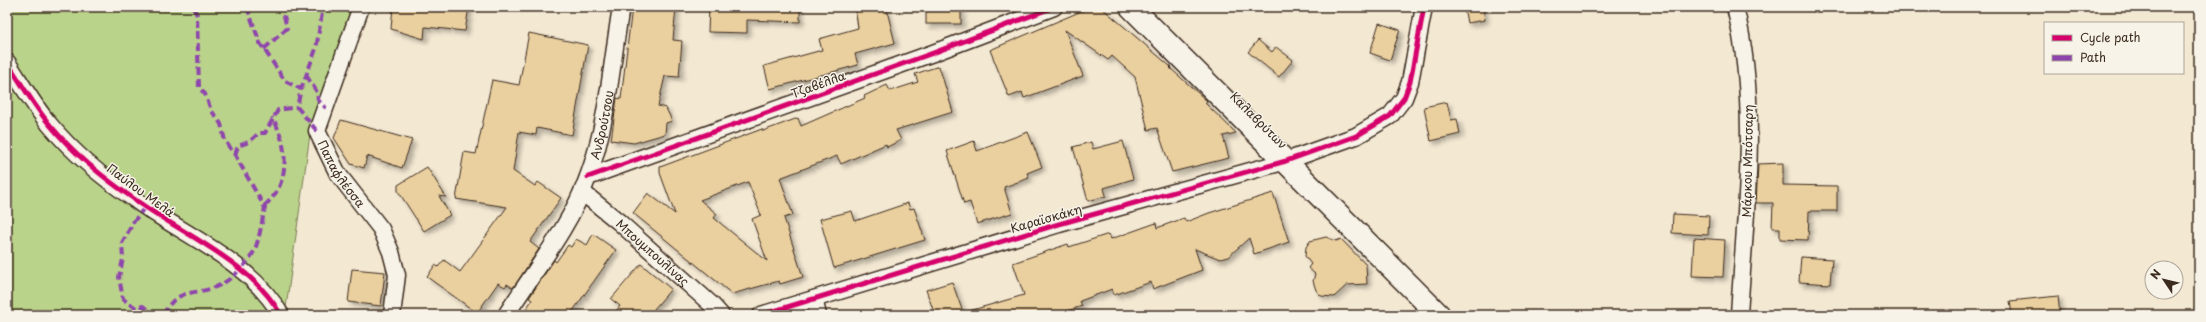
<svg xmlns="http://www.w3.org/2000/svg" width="2206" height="322" font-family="'Playpen Sans',sans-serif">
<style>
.green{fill:#bad38a;stroke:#7a7e54}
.building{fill:#eacf9f;stroke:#3b2a1e;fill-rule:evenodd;filter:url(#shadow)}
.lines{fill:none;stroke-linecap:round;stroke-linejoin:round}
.street-casing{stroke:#3b2a1e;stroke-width:19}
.secondary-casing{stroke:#3b2a1e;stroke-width:25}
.street{stroke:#f7f3e8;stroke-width:16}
.secondary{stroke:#f7f3e8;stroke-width:22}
.quiet{stroke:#8e44ad;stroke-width:4;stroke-dasharray:8 4;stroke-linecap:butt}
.cycleway-casing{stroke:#f7f3e8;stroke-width:8}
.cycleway{stroke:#d6006c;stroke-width:5}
.labels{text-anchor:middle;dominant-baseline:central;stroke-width:3;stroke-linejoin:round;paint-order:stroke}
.street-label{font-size:12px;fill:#3b2a1e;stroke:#f7f3e8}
</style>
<defs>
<filter id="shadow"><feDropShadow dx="3.5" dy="3.5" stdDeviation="2" flood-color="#0004"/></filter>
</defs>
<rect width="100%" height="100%" fill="#f3e8d2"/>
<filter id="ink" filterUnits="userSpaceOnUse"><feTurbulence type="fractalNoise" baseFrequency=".025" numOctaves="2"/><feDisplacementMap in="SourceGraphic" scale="8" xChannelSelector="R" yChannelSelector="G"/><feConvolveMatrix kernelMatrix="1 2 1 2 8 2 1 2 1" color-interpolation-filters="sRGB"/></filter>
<g filter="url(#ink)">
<polygon class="green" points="7,7 357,7 311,127 285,315 7,315"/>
<g class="building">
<polygon points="393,7 469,7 465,31 425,27 424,39 391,29"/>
<polygon points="632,7 676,7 673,40 682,41 679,77 665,76 658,106 666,108 672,121 666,123 665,134 634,143 611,140 617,98 621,99"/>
<polygon points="709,7 800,7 800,22 747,20 747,33 708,32"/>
<polygon points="855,7 886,7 895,43 855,54 858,65 770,89 764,66 822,50 819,39 858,28"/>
<rect x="926" y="7" width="35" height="17"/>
<polygon points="1091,7 1101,7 1171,67 1170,68 1207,101 1205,103 1236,133 1223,136 1229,158 1172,172 1157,128 1148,130 1135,77 1112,56 1108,60 1065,30 1083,76 1024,98 1022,92 1009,97 990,50"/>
<polygon points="1464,7 1483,7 1485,20 1467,23"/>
<polygon points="1379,23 1400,30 1390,60 1370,53"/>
<polygon points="529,33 588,45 572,135 537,128 536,135 519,132 513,171 535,186 538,182 561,198 530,242 539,249 513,288 507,284 505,287 498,283 477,313 427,277 435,265 438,267 444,260 460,272 507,207 456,199 464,152 476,154 492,80 519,85"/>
<polygon points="1258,40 1272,52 1276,47 1293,60 1279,77 1248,52"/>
<path d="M939 66 953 112 896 130 901 140 887 147 886 144 841 164 837 156 780 178 793 215 784 218 803 277 780 284 779 281 732 294 633 213 648 193 675 214 660 173V167L762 129 763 131 798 118 801 126 865 98 864 96 887 85 890 91 918 82 915 74ZM748 182 761 215 752 219 767 261 714 218 717 214 700 200Z"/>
<polygon points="1447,102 1451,120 1457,119 1460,134 1431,141 1424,107"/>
<polygon points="341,120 412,140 402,168 367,156 364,168 351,164 334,138"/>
<polygon points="1028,132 1042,167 1027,173 1029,178 1004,187 1012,213 977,224 970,202 964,204 947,151 974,141 977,151"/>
<polygon points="1123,141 1133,179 1104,188 1106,196 1088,201 1073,147 1091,142 1093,149"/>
<polygon points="1783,163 1783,185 1837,186 1837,211 1809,211 1808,240 1780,239 1780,228 1772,228 1773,203 1756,203 1758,164"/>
<polygon points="427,167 446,197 439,196 450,215 424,231 398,191 398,185"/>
<polygon points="1273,193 1289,242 1254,254 1249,238 1228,257 1220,259 1195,249 1202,270 1153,289 1151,282 1114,295 1112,289 1080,301 1082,306 1055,315 969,315 969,311 1024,295 1013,263 1068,244 1069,247 1109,234 1111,239 1156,223 1157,228 1184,218 1186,222 1209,213"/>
<polygon points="908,203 910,209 914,208 925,240 834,268 820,219 852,211 855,221"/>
<polygon points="1673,214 1709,216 1708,235 1672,233"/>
<polygon points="593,234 616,250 570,315 522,315 532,300 529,298 554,260 556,262 568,245 571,247 576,239 587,245"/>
<polygon points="1326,237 1336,241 1341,239 1366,265 1367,284 1347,285 1334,297 1321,296 1316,290 1313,281 1315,274 1308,268 1311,264 1305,256 1306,247 1310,241"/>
<polygon points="1694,238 1725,240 1723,277 1692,276"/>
<polygon points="1801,257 1832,259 1830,284 1799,282"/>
<polygon points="641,264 671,289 649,315 613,315 620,306 611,299"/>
<polygon points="352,269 385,272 381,306 348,302"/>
<polygon points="952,282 964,315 935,315 926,290"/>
<polygon points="2058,296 2060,315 2012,315 2010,301"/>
</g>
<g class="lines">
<g class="street-casing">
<g id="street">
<path id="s1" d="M361 7 317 131 338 174 381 229 391 252 397 275 392 315"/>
<path d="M1735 7C1760 108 1745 213 1739 315"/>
<path d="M7 62C21 83 34 106 50 125 74 154 106 180 137 201 185 236 250 261 281 315"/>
<polyline points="588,177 933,53 1054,7"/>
<path id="s2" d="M582 192 619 222 712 305 721 315"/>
<polyline points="814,299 818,315"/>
<path id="s3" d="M506 315C534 271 570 227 588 177 607 126 612 61 621 7"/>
<polyline points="761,315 1059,224 1286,161 1356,136 1390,116 1404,98 1410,82 1424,7"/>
</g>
</g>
<g class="secondary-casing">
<polyline id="secondary" points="1131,7 1439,315"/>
</g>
<use href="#street" class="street"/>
<use href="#secondary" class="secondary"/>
<g class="quiet">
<polyline points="247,7 260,43 285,81 301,89"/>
<polyline points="264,49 287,28 284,16 289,7"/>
<polyline points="306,75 317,92 318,100 326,108"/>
<polyline points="317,131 297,107 301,89 316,49 323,7"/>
<polyline points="235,155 238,146 249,142 259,133 265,133 278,110 297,107"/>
<path d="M264 206C291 184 289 145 272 117"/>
<polyline points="145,207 134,221 122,243 123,259 119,277 123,299 136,308 143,306 150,312 157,315"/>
<path d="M163 315C178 285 196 297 220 285 232 279 247 264 253 253 259 243 262 220 265 208L235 155 225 141 221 124 211 110 205 94 199 88 197 15 193 7"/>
</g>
<g class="cycleway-casing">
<g id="cycleway">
<path d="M7 62C21 83 34 106 50 125 74 154 106 180 137 201 185 236 250 261 281 315"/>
<polyline points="588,177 933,53 1054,7"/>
<polyline points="761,315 1059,224 1286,161 1356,136 1390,116 1404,98 1410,82 1424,7"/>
</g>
</g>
<use href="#cycleway" class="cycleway"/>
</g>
</g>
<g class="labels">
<g class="street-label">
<text transform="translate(818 84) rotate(-20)">Τζαβέλλα</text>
<text transform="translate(1259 120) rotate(45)">Καλαβρύτων</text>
<text stroke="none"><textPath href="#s3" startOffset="215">Ανδρούτσου</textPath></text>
<text transform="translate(1747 161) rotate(-89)">Μάρκου Μπότσαρη</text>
<text stroke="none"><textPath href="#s1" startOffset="181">Παπαφλέσσα</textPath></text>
<text transform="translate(141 190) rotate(36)">Παύλου Μελά</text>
<text transform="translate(1046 218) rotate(-16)">Καραϊσκάκη</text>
<text stroke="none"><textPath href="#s2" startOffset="93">Μπουμπουλίνας</textPath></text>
</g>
</g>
<rect width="2206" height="322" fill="none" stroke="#f7f3e8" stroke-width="24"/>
<rect x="12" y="12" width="2182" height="298" fill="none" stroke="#3b2a1e" stroke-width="1.5" filter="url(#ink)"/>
<rect x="2044" y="22" width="140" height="52" fill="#f7f3e8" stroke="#aca397"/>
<rect x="2052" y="35" width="20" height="6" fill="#d6006c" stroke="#aca397"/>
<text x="2080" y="42" font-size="12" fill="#3b2a1e">Cycle path</text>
<rect x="2052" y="55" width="20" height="6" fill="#8e44ad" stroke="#aca397"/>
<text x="2080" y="62" font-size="12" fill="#3b2a1e">Path</text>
<g transform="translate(2164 280) rotate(305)"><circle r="19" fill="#f7f3e8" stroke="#aca397"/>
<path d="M0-3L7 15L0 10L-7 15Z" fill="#3b2a1e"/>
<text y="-6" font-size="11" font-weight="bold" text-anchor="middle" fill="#3b2a1e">N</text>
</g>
</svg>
